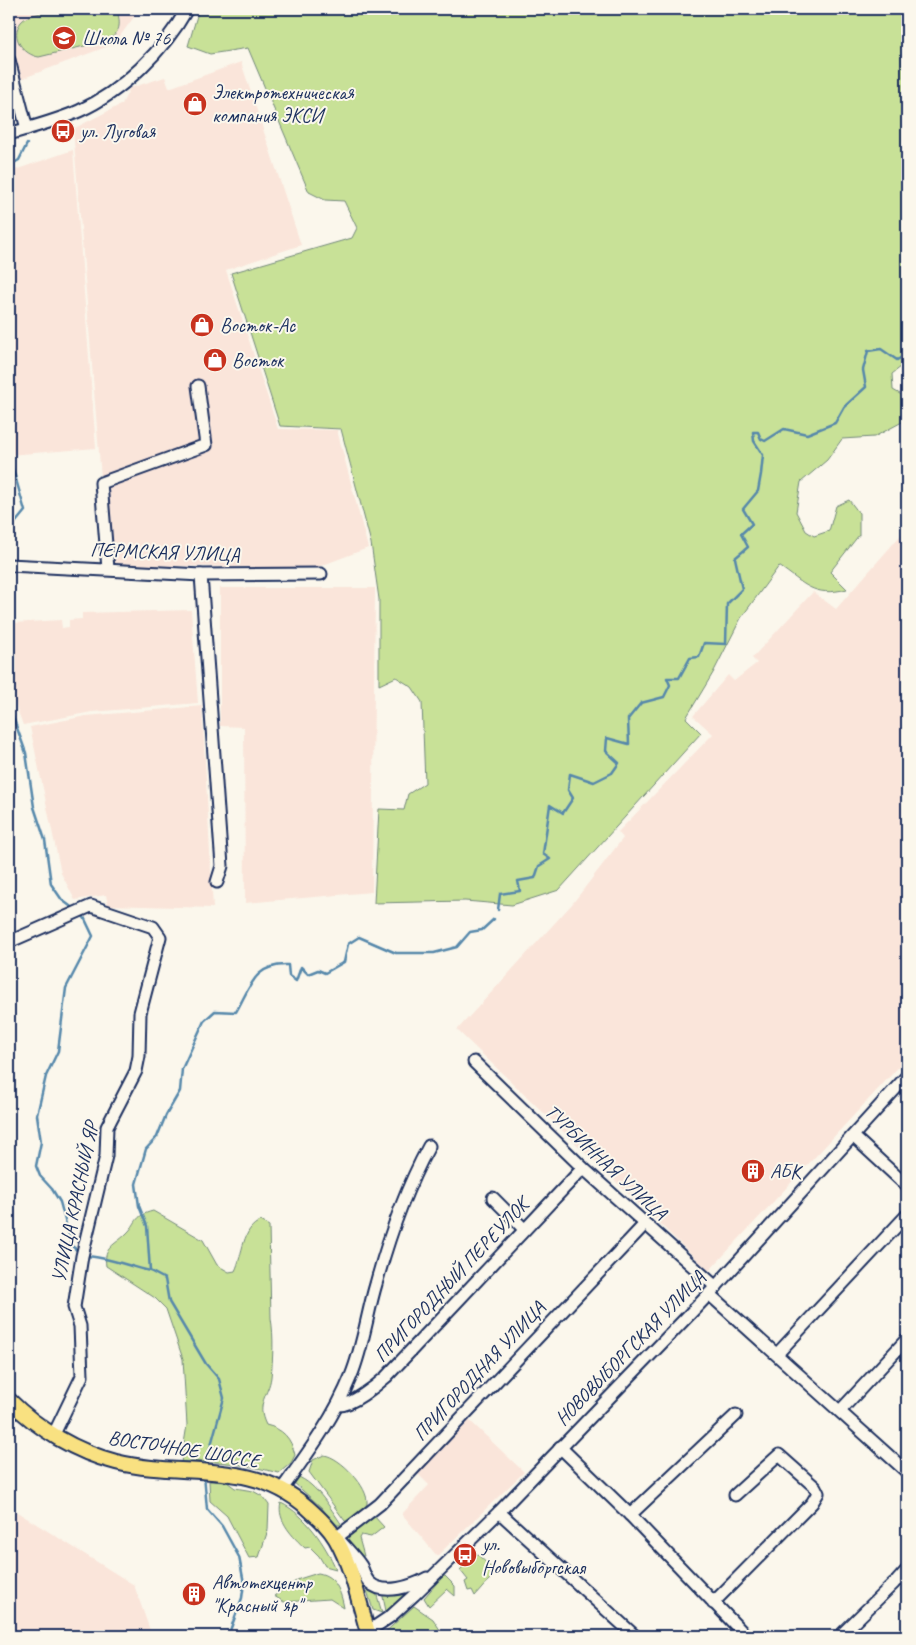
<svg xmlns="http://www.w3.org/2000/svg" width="916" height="1645" font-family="Caveat,sans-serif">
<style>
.built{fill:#fae5da}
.green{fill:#c8e197;stroke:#72887a}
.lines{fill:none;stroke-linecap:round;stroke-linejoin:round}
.stream{stroke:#5688ab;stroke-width:2.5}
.minor-casing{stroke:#1b2f5e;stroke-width:15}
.major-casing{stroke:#1b2f5e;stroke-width:18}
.minor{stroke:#fbf7ec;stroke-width:11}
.major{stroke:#f9e181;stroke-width:14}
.labels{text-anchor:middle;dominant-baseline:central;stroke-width:4;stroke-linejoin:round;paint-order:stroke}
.poi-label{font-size:20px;fill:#1b2f5e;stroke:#fbf7ec;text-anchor:start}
.street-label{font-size:20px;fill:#1b2f5e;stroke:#fbf7ec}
</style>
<rect width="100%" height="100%" fill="#fbf7ec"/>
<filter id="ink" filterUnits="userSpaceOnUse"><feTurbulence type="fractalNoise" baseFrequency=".02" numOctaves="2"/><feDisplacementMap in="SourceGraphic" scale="10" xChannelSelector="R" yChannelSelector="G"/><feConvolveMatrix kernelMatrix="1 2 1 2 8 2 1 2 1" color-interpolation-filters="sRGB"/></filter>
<g filter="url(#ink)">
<g class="built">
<polygon points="9,9 140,9 114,44 21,79 9,33"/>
<polygon points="241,62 301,245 226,270 278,429 337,430 368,548 315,568 108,565 73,129 122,104 130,88 165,77 169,88"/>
<polygon points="73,150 96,448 9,455 9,172"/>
<polygon points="907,528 907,1058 709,1271 457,1030 573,903 623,838 618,832 713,734 693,716 728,675 734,681 757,663 752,658 813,592 836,609"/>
<polygon points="220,588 375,588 372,892 245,903 244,727 220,726"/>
<polygon points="9,595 13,623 61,620 62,628 69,627 69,620 82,619 82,613 191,610 198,703 92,712 23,725 9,688"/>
<polygon points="202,706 213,908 108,905 106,895 75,900 61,873 30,727 86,716"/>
<polygon points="466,1417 524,1472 437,1556 402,1514 429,1485 415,1471"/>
<polygon points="9,1507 134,1585 152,1636 9,1636"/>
</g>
<g class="green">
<path d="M62 9H117C120 23 122 30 109 40L39 57C24 55 9 37 21 22 28 13 51 12 62 9Z"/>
<path d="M199 9H907V362L892 374 893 390 907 398V423L904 421 874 437 842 439 827 460 801 482 796 512 806 531 814 536 829 531 836 506 849 500 859 513V535L830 572 847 589C813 598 804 583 779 566L741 618 713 673 686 718 701 733 559 890 512 905 465 901 374 903 379 809 404 810 408 794 425 783 422 702 412 687 396 677 379 685V599L371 543 341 429 280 426 231 273 352 238 357 228 344 201 325 200 309 192 248 48 210 54 188 46Z"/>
<path d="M153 1211 203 1240 217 1265 229 1272 235 1271C243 1255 242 1227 261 1221L269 1226 271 1318C274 1337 273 1358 271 1377 269 1395 255 1403 266 1425 283 1429 291 1438 295 1455L291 1463 279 1473C242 1464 219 1460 181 1462L187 1425 183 1359 166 1309 155 1298 106 1266C103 1247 115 1245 126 1234 138 1223 133 1216 153 1211Z"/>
<path d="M324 1455C340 1457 369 1487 367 1504L356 1519 347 1522 345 1521 309 1472 313 1460Z"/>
<path d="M292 1475C314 1479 330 1508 342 1525H335L322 1508 292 1481Z"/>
<polygon points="209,1481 227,1482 235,1488 253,1491 262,1496 269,1505 268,1530 259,1557 249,1558 227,1516 210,1501"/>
<path d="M281 1503C306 1515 325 1544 336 1569L325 1566 319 1556 310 1547 305 1548C294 1538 276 1520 281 1503Z"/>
<polygon points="373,1515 384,1527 371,1537 361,1535 359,1538 364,1556 358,1557 345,1539 346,1535"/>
<polygon points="476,1553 496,1572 475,1596 472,1590 468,1591 465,1582 468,1580 460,1570"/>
<path d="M318 1573C336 1576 341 1592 344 1608L330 1599 284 1602 274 1596 299 1579Z"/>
<polygon points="445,1576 455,1586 455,1596 447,1589 429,1606 424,1598 442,1577"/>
<polygon points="366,1587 376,1592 382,1613 373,1610"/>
<polygon points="413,1590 386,1611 382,1592"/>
<polygon points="414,1606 433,1619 442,1633 439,1636 381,1636"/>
</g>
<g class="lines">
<g class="stream">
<polyline points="9,166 19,160 27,144"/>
<polyline points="9,455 25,511 11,528 9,539"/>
<polyline points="9,706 26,753 34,807 45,840 51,884 62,900 74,909"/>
<polyline points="498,910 500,894 520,891 518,881 535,878 539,866 550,859 543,854 550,805 563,813 573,798 568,790 570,774 594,782 612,773 619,763 606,751 607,738 629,744 628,719 641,703 664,697 670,685 667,678 679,678 690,658 699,657 704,643 726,644 727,604 742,589 735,558 748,547 741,534 752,524 743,509 758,491 761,474 763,455 754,441 753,432 758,432 761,439 765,441 784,429 807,434 835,423 844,407 866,387 863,370 868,351 881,349 897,360 907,354"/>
<polyline points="79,1252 72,1246 60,1202 52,1189 40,1176 36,1166 41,1142 37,1115 46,1076 58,1051 66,988 93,936 83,915"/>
<path d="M85 1256C107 1257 128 1266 150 1271"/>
<path d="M205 1467 224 1398 219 1379 206 1364 169 1302 165 1279 150 1271 147 1226 139 1206 136 1184 146 1149 157 1137 166 1115 180 1091 182 1069 204 1021 215 1011 236 1012C251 986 254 964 288 965L289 976 296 981 301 967 308 974 318 970 325 973 344 962 348 944 359 937 396 953H434L457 947 470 932 482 930 494 919"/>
<polyline points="204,1475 207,1509 222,1526 239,1557 244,1583 242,1598 228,1636"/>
</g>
<g class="minor-casing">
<g id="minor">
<polyline points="9,60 27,129"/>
<path d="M9 134C32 127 56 121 79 111 122 92 164 50 187 9"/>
<polyline points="9,565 201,575 321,574"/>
<polyline points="108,569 101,483 206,445 198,386"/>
<polyline points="201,575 222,866 217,882"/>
<polyline points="9,942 91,906 153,927 160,937 140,1013 139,1056 136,1071 107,1127 106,1156 82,1256 74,1307 80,1326 82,1376 54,1434"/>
<polyline points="474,1062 583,1168 716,1287"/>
<polyline points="854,1137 907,1186"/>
<polyline points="493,1198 524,1229"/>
<polyline points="709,1294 907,1472"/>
<polyline points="778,1353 907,1215"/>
<path d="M338 1405C350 1407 377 1385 386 1377L583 1168"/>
<polyline points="840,1411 907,1339"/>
<polyline points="560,1447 630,1515 746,1636"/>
<path d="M282 1489C308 1453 334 1418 351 1376 363 1347 367 1314 376 1284 389 1236 405 1190 429 1146"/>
<polyline points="499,1512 635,1636"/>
<polyline points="630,1515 736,1415"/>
<polyline points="336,1538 380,1504 645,1224"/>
<path d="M341 1542C347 1549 355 1557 361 1566 364 1572 365 1579 370 1583 384 1596 413 1586 427 1578"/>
<polyline points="898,1580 907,1570"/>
<polyline points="713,1603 812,1503 818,1493 815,1487 779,1455 735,1495"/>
<polyline points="367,1632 391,1616 414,1595 499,1512 709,1294 907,1076"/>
<polyline points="840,1636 894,1583"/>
</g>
</g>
<g class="major-casing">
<path id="major" d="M9 1400C38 1429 76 1452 116 1462 184 1479 251 1457 308 1508 319 1518 329 1527 336 1539 353 1569 359 1603 369 1636"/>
</g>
<use href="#minor" class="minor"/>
<use href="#major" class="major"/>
</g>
</g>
<defs>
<g id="school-disc" transform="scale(1.25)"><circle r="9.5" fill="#c8321e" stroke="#fbf7ec"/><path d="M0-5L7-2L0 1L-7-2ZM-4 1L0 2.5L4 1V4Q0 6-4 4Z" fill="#fff"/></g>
<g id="shop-disc" transform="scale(1.25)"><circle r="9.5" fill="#c8321e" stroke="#fbf7ec"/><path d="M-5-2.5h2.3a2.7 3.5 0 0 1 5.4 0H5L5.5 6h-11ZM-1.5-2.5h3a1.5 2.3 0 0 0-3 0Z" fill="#fff"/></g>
<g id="bus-disc" transform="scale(1.25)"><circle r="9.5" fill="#c8321e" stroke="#fbf7ec"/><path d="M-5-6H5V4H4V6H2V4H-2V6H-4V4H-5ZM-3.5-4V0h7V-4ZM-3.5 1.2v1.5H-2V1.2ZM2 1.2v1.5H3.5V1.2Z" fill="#fff"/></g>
<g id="building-disc" transform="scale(1.25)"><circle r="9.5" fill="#c8321e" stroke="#fbf7ec"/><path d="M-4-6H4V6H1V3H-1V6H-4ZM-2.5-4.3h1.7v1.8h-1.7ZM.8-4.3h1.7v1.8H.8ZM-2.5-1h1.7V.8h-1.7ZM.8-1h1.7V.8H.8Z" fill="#fff"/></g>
</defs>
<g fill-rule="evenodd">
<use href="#school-disc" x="64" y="38"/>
<use href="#shop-disc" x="195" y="104"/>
<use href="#bus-disc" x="63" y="131"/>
<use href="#shop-disc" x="202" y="325"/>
<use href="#shop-disc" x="215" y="360"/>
<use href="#building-disc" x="753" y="1171"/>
<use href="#bus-disc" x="465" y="1555"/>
<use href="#building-disc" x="194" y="1594"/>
</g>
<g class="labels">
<g class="poi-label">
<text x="82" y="38">Школа № 76</text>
<text x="212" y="92">Электротехническая<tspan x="212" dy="23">компания ЭКСИ</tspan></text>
<text x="80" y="131">ул. Луговая</text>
<text x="220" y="325">Восток-Ас</text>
<text x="232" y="360">Восток</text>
<text x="770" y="1171">АБК</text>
<text x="482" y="1544">ул.<tspan x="482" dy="23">Нововыборгская</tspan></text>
<text x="212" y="1582">Автотехцентр<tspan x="212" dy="23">"Красный яр"</tspan></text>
</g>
<g class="street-label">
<text transform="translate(165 552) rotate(2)">ПЕРМСКАЯ УЛИЦА</text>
<text transform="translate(606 1162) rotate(43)">ТУРБИННАЯ УЛИЦА</text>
<text transform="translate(75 1202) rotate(-78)">УЛИЦА КРАСНЫЙ ЯР</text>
<text transform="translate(451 1280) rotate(-47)">ПРИГОРОДНЫЙ ПЕРЕУЛОК</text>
<text transform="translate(630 1348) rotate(-46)">НОВОВЫБОРГСКАЯ УЛИЦА</text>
<text transform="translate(479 1371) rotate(-47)">ПРИГОРОДНАЯ УЛИЦА</text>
<text transform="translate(184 1449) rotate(9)">ВОСТОЧНОЕ ШОССЕ</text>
</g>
</g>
<rect width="916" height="1645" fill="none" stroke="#fbf7ec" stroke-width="30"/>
<rect x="15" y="15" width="886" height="1615" fill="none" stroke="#1b2f5e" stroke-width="2" filter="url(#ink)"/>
</svg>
